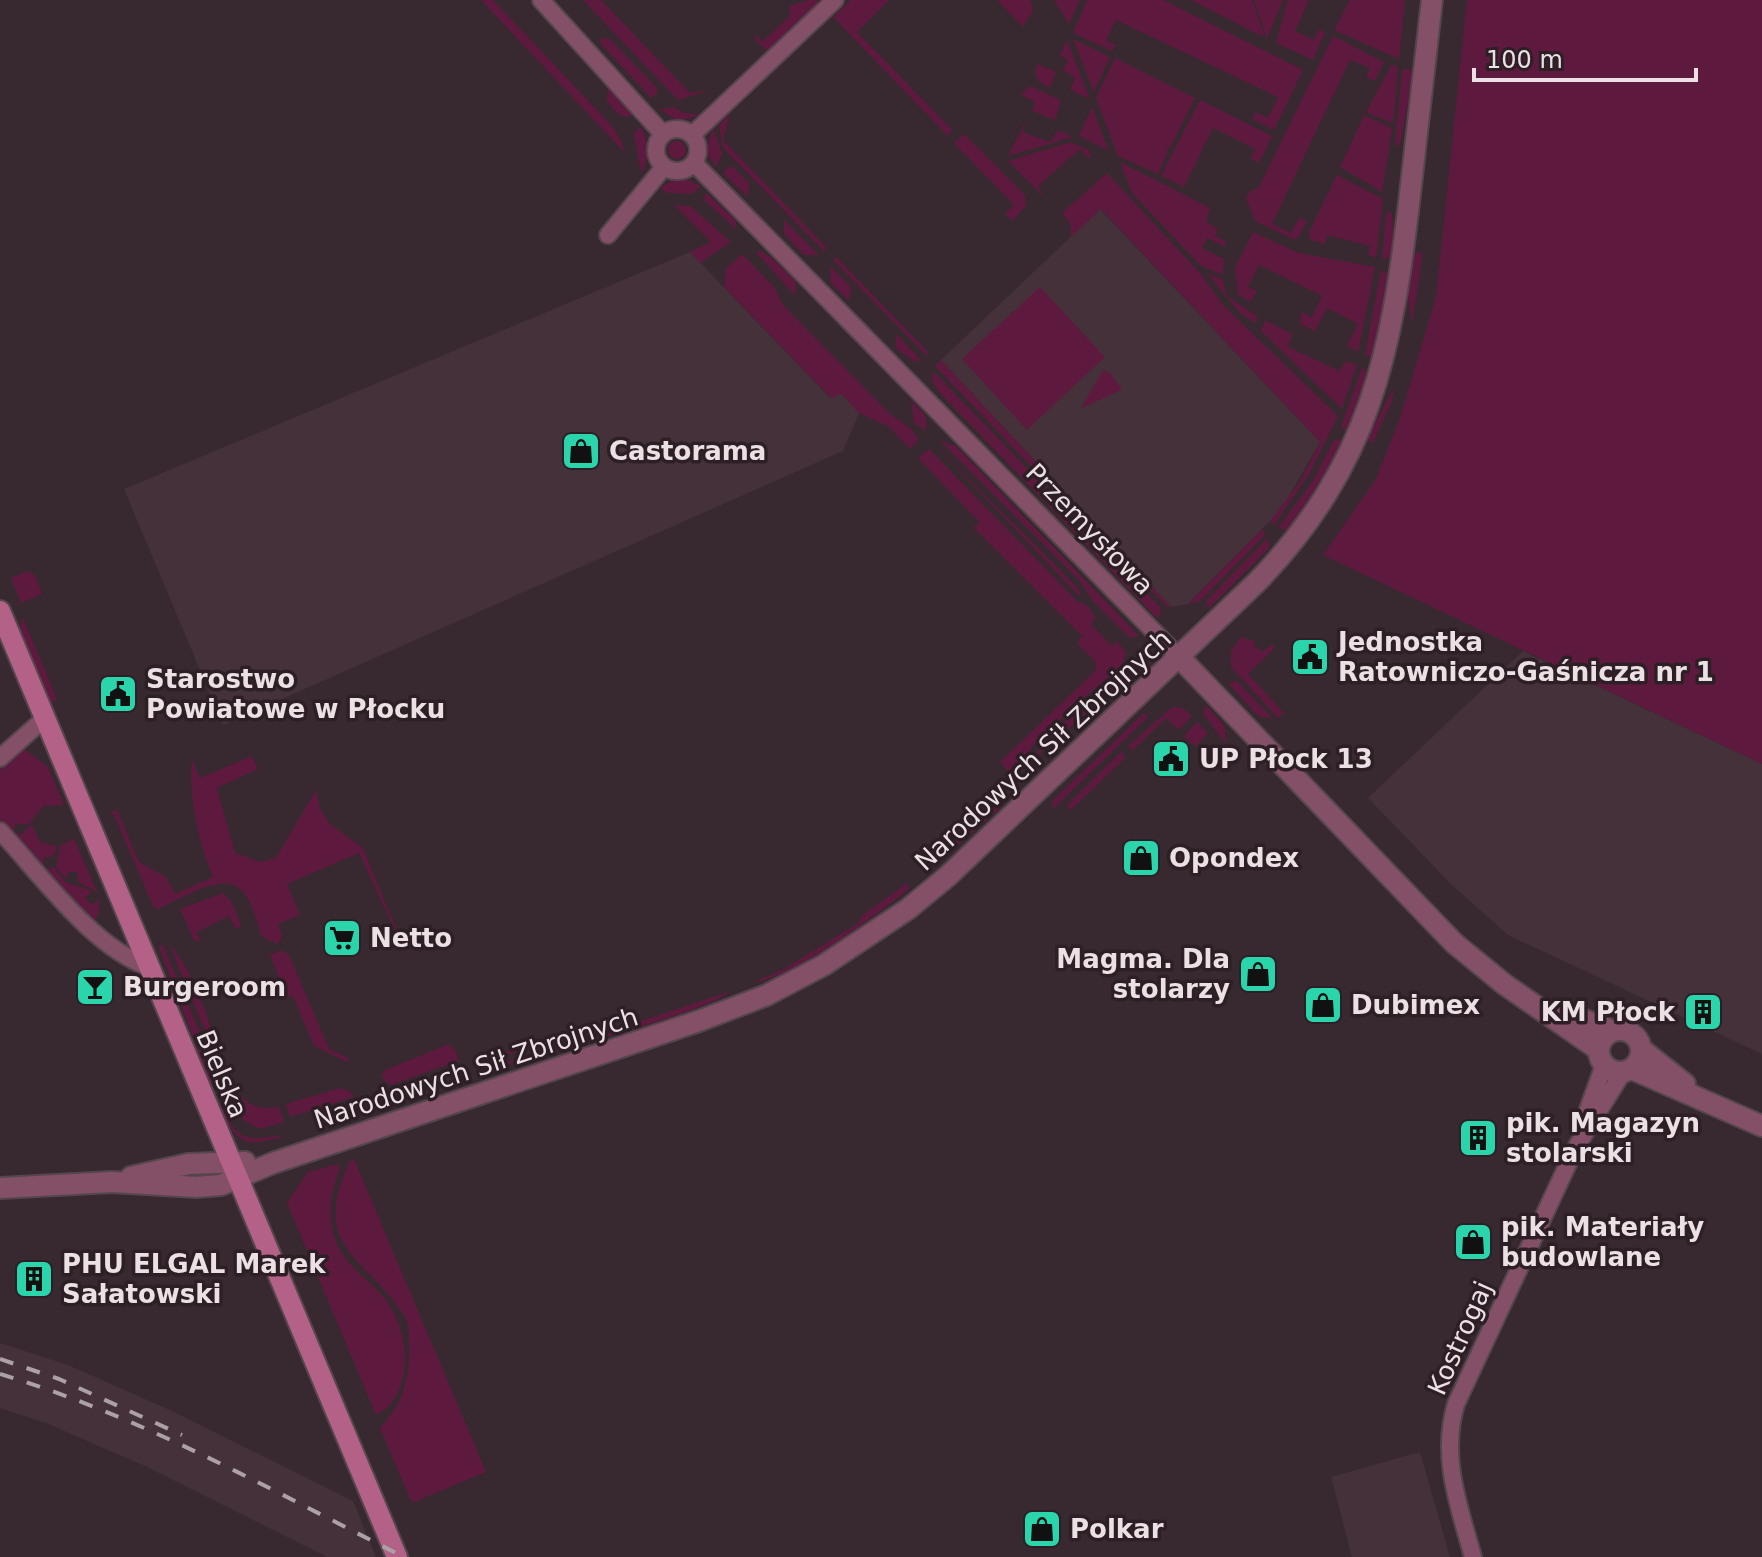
<svg xmlns="http://www.w3.org/2000/svg" width="1762" height="1557" font-family="'DejaVu Sans',sans-serif">
<style>
.built{fill:#45313a}
.green{fill:#5e1a3e}
.lines{fill:none;stroke-linecap:round;stroke-linejoin:round}
.minor-casing{stroke:#54464c;stroke-width:20}
.tertiary-casing{stroke:#54464c;stroke-width:24}
.secondary-casing{stroke:#54464c;stroke-width:24}
.minor{stroke:#845067;stroke-width:16}
.tertiary{stroke:#845067;stroke-width:20}
.secondary{stroke:#b36187;stroke-width:20}
.rail{stroke:#aca1a6;stroke-width:4;stroke-dasharray:14 14;stroke-linecap:butt}
.labels{text-anchor:middle;dominant-baseline:central;stroke-width:7;stroke-linejoin:round;paint-order:stroke}
.poi-label{font-size:26px;font-weight:bold;fill:#ebe1e5;stroke:#2d1f25;text-anchor:start}
.street-label{font-size:26px;fill:#ebe1e5;stroke:#2d1f25}
</style>
<rect width="100%" height="100%" fill="#37292f"/>
<g class="built">
<polygon points="1100,209 1320,442 1281,510 1188,604 1171,607 941,360"/>
<polygon points="690,252 830,398 842,394 859,413 843,451 223,725 124,489"/>
<polygon points="1523,651 1762,764 1762,1054 1508,935 1450,883 1368,798"/>
<polygon points="0,1343 68,1365 172,1411 353,1501 376,1557 327,1557 147,1467 46,1423 0,1408"/>
<polygon points="1420,1452 1450,1557 1352,1557 1331,1477"/>
</g>
<g class="green">
<polygon points="481,0 493,0 612,126 621,140 625,153"/>
<polygon points="583,0 601,0 690,93 711,90 678,100"/>
<polygon points="809,0 818,0 817,5 770,49 765,49 755,40 756,34 762,42 790,16 789,6"/>
<polygon points="851,0 889,0 857,32 952,130 948,136 833,17"/>
<polygon points="997,0 1030,0 1033,11 1023,27"/>
<polygon points="1054,0 1080,0 1069,24"/>
<polygon points="1087,0 1163,0 1303,70 1274,130 1252,119 1255,112 1268,118 1278,97 1116,20 1106,40 1116,45 1112,51 1073,33"/>
<polygon points="1191,0 1252,0 1264,35 1261,36"/>
<polygon points="1254,0 1283,0 1267,39"/>
<polygon points="1288,0 1309,0 1295,31 1314,40 1319,29 1325,32 1313,60 1276,43"/>
<polygon points="1350,0 1405,0 1399,59 1334,30"/>
<polygon points="1467,0 1762,0 1762,764 1323,555 1376,479 1400,418 1436,297"/>
<polygon points="1333,36 1384,62 1375,81 1366,77 1370,68 1350,60 1272,224 1291,233 1299,218 1307,221 1298,238 1293,239 1255,221 1246,198 1251,190 1258,189"/>
<polygon points="601,38 610,39 657,88 657,93 651,98 599,42"/>
<polygon points="1073,39 1110,57 1094,92"/>
<polygon points="1067,40 1090,99 1070,90 1075,78 1063,70 1068,60 1060,55"/>
<polygon points="1115,58 1195,98 1170,148 1166,147 1168,152 1158,174 1118,156 1096,98"/>
<polygon points="1038,64 1056,72 1050,88 1038,81 1035,72"/>
<polygon points="1392,64 1398,67 1393,124 1366,112"/>
<polygon points="1402,69 1414,70 1400,145 1395,145"/>
<polygon points="1030,86 1061,100 1055,120 1032,111 1035,102 1021,95"/>
<polygon points="608,88 632,114 629,117 620,116 607,102"/>
<polygon points="1200,100 1272,136 1259,163 1251,159 1255,149 1213,128 1184,187 1161,176"/>
<polygon points="674,107 681,112 701,115 679,121 660,110"/>
<polygon points="1092,107 1109,151 1079,136"/>
<polygon points="730,113 723,140 827,248 824,251 723,148 719,125"/>
<polygon points="1364,115 1392,128 1382,192 1340,167"/>
<polygon points="1026,121 1023,132 1050,142 1058,130 1073,137 1008,156"/>
<path d="M641 127C649 141 650 160 641 174L634 133Z"/>
<polygon points="713,127 722,154 716,167 706,151"/>
<polygon points="964,134 1025,195 1026,206 1012,221 1005,214 1014,205 954,143"/>
<circle cx="677" cy="150" r="9"/>
<polygon points="1071,142 1088,150 1092,157 1088,158 1080,149 1038,186 1045,198 1008,161"/>
<polygon points="1120,162 1210,208 1206,222 1218,229 1215,236 1227,242 1224,246 1207,238 1202,248 1224,259 1223,275 1201,266 1132,193"/>
<polygon points="728,167 733,167 749,183 748,197 723,173"/>
<polygon points="1107,173 1200,273 1223,305 1338,416 1310,473 1274,525 1270,521 1300,481 1320,442 1101,209 1071,237 1071,225 1062,213"/>
<polygon points="1337,175 1383,199 1376,258 1368,255 1370,246 1327,235 1325,244 1310,240 1309,232"/>
<polygon points="685,178 701,186 692,194 667,193 660,188 671,181"/>
<polygon points="707,193 736,221 736,229 703,199"/>
<polygon points="674,205 690,206 731,242 700,263 690,252 711,242"/>
<polygon points="1386,212 1392,213 1394,251 1392,257 1382,259"/>
<polygon points="784,220 819,255 804,255 784,234"/>
<polygon points="1253,232 1299,253 1375,267 1358,352 1347,346 1358,324 1327,308 1315,331 1300,324 1301,312 1312,317 1322,296 1259,265 1248,287 1257,291 1251,302 1238,295 1235,268"/>
<polygon points="760,251 771,257 796,282 795,296 756,252"/>
<polygon points="1413,252 1423,253 1412,323 1408,296"/>
<polygon points="742,254 774,287 783,305 890,414 910,428 919,440 910,449 889,427 859,413 842,394 831,398 724,287 726,269"/>
<polygon points="836,257 929,353 926,355 833,260"/>
<polygon points="830,266 851,287 849,301 831,283"/>
<polygon points="1381,270 1391,275 1376,354 1372,357 1365,355"/>
<polygon points="1207,273 1223,280 1227,296 1258,317 1255,323 1240,313"/>
<polygon points="1040,287 1105,357 1027,430 962,359"/>
<polygon points="1265,320 1292,334 1288,347 1340,371 1345,361 1357,365 1342,409 1261,331"/>
<polygon points="896,334 921,360 915,362 896,348"/>
<polygon points="941,360 1171,607 1167,607 935,366"/>
<polygon points="1362,367 1370,377 1348,433 1341,427"/>
<polygon points="1103,370 1111,374 1122,390 1081,408"/>
<polygon points="933,371 1160,607 1161,615 1157,618 938,391 932,380"/>
<polygon points="1394,388 1392,401 1373,443 1366,440"/>
<polygon points="911,400 926,416 926,431 914,423"/>
<polygon points="1340,439 1345,442 1327,479 1289,531 1278,528 1312,482 1334,440"/>
<polygon points="940,441 956,446 1139,636 1130,638 1093,601 1079,580"/>
<polygon points="934,444 1076,586 1082,596 1077,594"/>
<polygon points="929,449 1078,602 1088,606 1096,618 1091,624 1112,646 1117,641 1126,652 1123,664 1037,740 1012,777 1000,762 1096,670 1095,661 1077,643 1082,636 973,527 980,523 918,458"/>
<polygon points="1262,529 1266,534 1200,601 1188,604"/>
<polygon points="1268,538 1269,548 1209,608 1207,606 1207,600"/>
<polygon points="28,571 35,575 42,594 21,603 11,578"/>
<polygon points="23,618 57,699 51,703 22,637 20,625"/>
<polygon points="1241,637 1254,641 1255,648 1264,651 1272,645 1276,647 1248,674 1284,713 1278,718 1231,667 1231,651"/>
<path d="M1121 675 1124 678 1115 688 1031 761C1054 726 1089 701 1121 675Z"/>
<polygon points="1235,681 1239,683 1273,719 1258,716 1229,684"/>
<polygon points="1206,705 1224,725 1227,745 1203,714"/>
<polygon points="1172,707 1183,708 1192,716 1179,730 1166,718 1132,751 1128,746"/>
<polygon points="1144,713 1148,717 1053,809 1052,801"/>
<polygon points="1197,722 1208,733 1195,747 1184,736"/>
<polygon points="23,748 48,767 64,805 43,806 29,824 15,824 14,832 23,835 27,827 32,825 40,842 57,846 53,857 44,857 43,865 48,869 54,867 65,882 92,891 85,898 91,905 99,900 99,913 94,921 0,823 0,770"/>
<polygon points="1121,752 1126,757 1071,810 1067,805"/>
<path d="M252 756 258 769 217 788 235 853 261 862 276 858 316 790 320 808 330 824 363 848 409 960 359 853 287 884 300 915 278 924 282 936 278 944 262 937C257 923 252 900 241 890 222 871 178 901 158 909L153 906 114 815 109 813 117 810 139 862 166 877 175 894 213 877C199 844 188 795 192 759L200 778Z"/>
<polygon points="1003,797 1001,807 947,855 942,853"/>
<polygon points="75,838 75,841 97,892 78,882 77,872 69,872 66,879 56,867 60,846"/>
<path d="M907 883 909 889C877 914 793 979 754 982L784 969 857 924 863 915Z"/>
<polygon points="223,893 232,902 241,926 236,929 229,916 197,932 201,941 194,941 180,909"/>
<path d="M169 944C196 971 211 1033 227 1070L222 1072Z"/>
<polygon points="163,945 217,1073 217,1081 211,1085 159,947"/>
<polygon points="282,950 289,955 329,1049 347,1057 349,1063 314,1046 293,996 287,998 270,955"/>
<path d="M731 991C709 1012 528 1059 488 1070L479 1068 555 1050Z"/>
<polygon points="547,1037 571,1038 475,1063"/>
<polygon points="449,1044 457,1053 458,1061 391,1085 382,1078 383,1071"/>
<path d="M230 1076C238 1100 254 1112 279 1107L284 1122 260 1129 243 1120 225 1079Z"/>
<polygon points="340,1088 351,1092 354,1097 290,1117 286,1104"/>
<path d="M220 1106C229 1112 227 1120 233 1127 249 1147 269 1134 285 1136 246 1148 236 1145 220 1106Z"/>
<path d="M354 1159 486 1472 412 1503 380 1428C404 1403 410 1377 409 1343 408 1333 410 1323 403 1314 363 1254 309 1247 350 1161Z"/>
<path d="M337 1164 340 1168C330 1194 326 1219 338 1246 350 1271 375 1283 390 1306 410 1338 414 1396 376 1415L287 1203 308 1172Z"/>
</g>
<g class="lines">
<g class="minor-casing">
<g id="minor">
<polyline points="541,0 663,134"/>
<circle cx="677" cy="150" r="21"/>
<polyline points="692,135 835,0"/>
<polyline points="694,163 1180,658"/>
<polyline points="608,235 664,167"/>
<polyline points="0,758 45,718"/>
<path d="M0 831C41 875 93 948 149 967"/>
<polyline points="1581,1129 1604,1065"/>
<path d="M1473 1557C1459 1506 1440 1457 1456 1404L1575 1149 1623 1072"/>
</g>
</g>
<g class="tertiary-casing">
<g id="tertiary">
<polyline points="1180,658 1454,943 1504,984 1599,1050"/>
<polyline points="1561,1011 1613,1031"/>
<circle cx="1620" cy="1051" r="21"/>
<polyline points="1641,1049 1685,1084"/>
<polyline points="1632,1069 1762,1126"/>
<polyline points="131,1177 188,1164 245,1162"/>
<path d="M0 1188 112 1182 196 1187 221 1185 273 1163 699 1021 767 995 824 965 908 909 948 876 1257 582C1371 464 1392 352 1410 194 1417 129 1425 65 1432 0"/>
</g>
</g>
<g class="secondary-casing">
<polyline id="secondary" points="0,611 397,1557"/>
</g>
<use href="#minor" class="minor"/>
<use href="#tertiary" class="tertiary"/>
<use href="#secondary" class="secondary"/>
<g class="rail">
<polyline points="0,1359 59,1379 182,1435"/>
<path d="M0 1374C141 1416 273 1491 404 1557"/>
</g>
</g>
<defs>
<g id="shop-square" transform="scale(2)"><rect x="-9" y="-9" width="18" height="18" rx="4" fill="#2ad5ac" stroke="#2d1f25"/><path d="M-5-2.5h2.3a2.7 3.5 0 0 1 5.4 0H5L5.5 6h-11ZM-1.5-2.5h3a1.5 2.3 0 0 0-3 0Z" fill="#111"/></g>
<g id="civic-square" transform="scale(2)"><rect x="-9" y="-9" width="18" height="18" rx="4" fill="#2ad5ac" stroke="#2d1f25"/><path d="M-.6-6.5H3V-4.5H.6V-3L4-1V1h2V6H-6V1h2V-1L-.6-3ZM-1.2 2.5V6h2.4V2.5Z" fill="#111"/></g>
<g id="supermarket-square" transform="scale(2)"><rect x="-9" y="-9" width="18" height="18" rx="4" fill="#2ad5ac" stroke="#2d1f25"/><path d="M-6-5.5h2.5l.6 2H6L4.5 2H-2.5L-4.4-4H-6ZM-1.5 3.2a1.3 1.3 0 1 0 .1 0ZM3 3.2a1.3 1.3 0 1 0 .1 0Z" fill="#111"/></g>
<g id="bar-square" transform="scale(2)"><rect x="-9" y="-9" width="18" height="18" rx="4" fill="#2ad5ac" stroke="#2d1f25"/><path d="M-6-5H6L.8 .8V4.5H3.5V6h-7V4.5H-.8V.8Z" fill="#111"/></g>
<g id="building-square" transform="scale(2)"><rect x="-9" y="-9" width="18" height="18" rx="4" fill="#2ad5ac" stroke="#2d1f25"/><path d="M-4-6H4V6H1V3H-1V6H-4ZM-2.5-4.3h1.7v1.8h-1.7ZM.8-4.3h1.7v1.8H.8ZM-2.5-1h1.7V.8h-1.7ZM.8-1h1.7V.8H.8Z" fill="#111"/></g>
</defs>
<g fill-rule="evenodd">
<use href="#shop-square" x="581" y="451"/>
<use href="#civic-square" x="1310" y="657"/>
<use href="#civic-square" x="118" y="694"/>
<use href="#civic-square" x="1171" y="759"/>
<use href="#shop-square" x="1141" y="858"/>
<use href="#supermarket-square" x="342" y="938"/>
<use href="#shop-square" x="1258" y="974"/>
<use href="#bar-square" x="95" y="987"/>
<use href="#shop-square" x="1323" y="1005"/>
<use href="#building-square" x="1703" y="1012"/>
<use href="#building-square" x="1478" y="1138"/>
<use href="#shop-square" x="1473" y="1242"/>
<use href="#building-square" x="34" y="1279"/>
<use href="#shop-square" x="1042" y="1529"/>
</g>
<g class="labels">
<g class="poi-label">
<text x="609" y="451">Castorama</text>
<text x="1338" y="642">Jednostka<tspan x="1338" dy="30">Ratowniczo-Gaśnicza nr 1</tspan></text>
<text x="146" y="679">Starostwo<tspan x="146" dy="30">Powiatowe w Płocku</tspan></text>
<text x="1199" y="759">UP Płock 13</text>
<text x="1169" y="858">Opondex</text>
<text x="370" y="938">Netto</text>
<text x="1230" y="959" text-anchor="end">Magma. Dla<tspan x="1230" dy="30">stolarzy</tspan></text>
<text x="123" y="987">Burgeroom</text>
<text x="1351" y="1005">Dubimex</text>
<text x="1675" y="1012" text-anchor="end">KM Płock</text>
<text x="1506" y="1123">pik. Magazyn<tspan x="1506" dy="30">stolarski</tspan></text>
<text x="1501" y="1227">pik. Materiały<tspan x="1501" dy="30">budowlane</tspan></text>
<text x="62" y="1264">PHU ELGAL Marek<tspan x="62" dy="30">Sałatowski</tspan></text>
<text x="1070" y="1529">Polkar</text>
</g>
<g class="street-label">
<text transform="translate(1090 529) rotate(46)">Przemysłowa</text>
<text transform="translate(1043 750) rotate(-43)">Narodowych Sił Zbrojnych</text>
<text transform="translate(476 1068) rotate(-18)">Narodowych Sił Zbrojnych</text>
<text transform="translate(222 1074) rotate(67)">Bielska</text>
<text transform="translate(1460 1338) rotate(-66)">Kostrogaj</text>
</g>
</g>
<path d="M1474 68v12h222v-12" fill="none" stroke="#ebe1e5" stroke-width="4"/>
<text x="1486" y="68" font-size="24" fill="#ebe1e5" stroke="#2d1f25" stroke-width="6" paint-order="stroke">100 m</text>
</svg>
